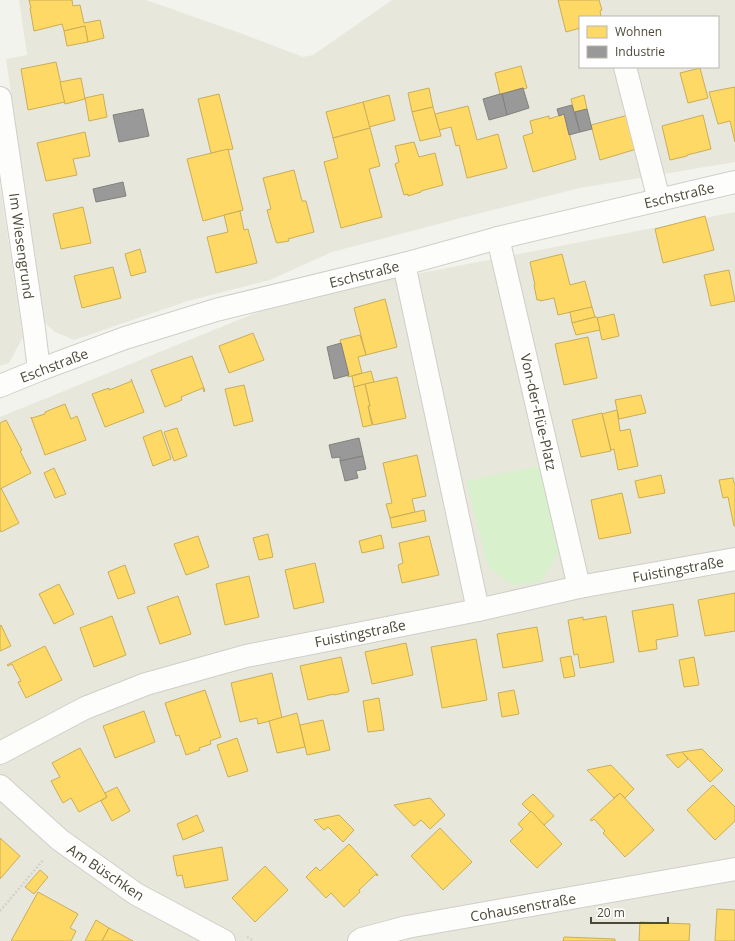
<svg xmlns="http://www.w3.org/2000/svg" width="735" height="941" font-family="'Open Sans',sans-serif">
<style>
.residential{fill:#e8e7db;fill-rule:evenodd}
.green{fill:#d9f0cc}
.homes{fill:#ffd966;stroke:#c9ae58}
.industry{fill:#999;stroke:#82817c}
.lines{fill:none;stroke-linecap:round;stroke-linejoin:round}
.minor-casing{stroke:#d0cec8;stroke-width:24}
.path{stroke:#d3d3cc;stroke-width:2.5;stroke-dasharray:2 2;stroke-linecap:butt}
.minor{stroke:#fdfdfc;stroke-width:22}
.labels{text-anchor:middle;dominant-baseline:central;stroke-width:4;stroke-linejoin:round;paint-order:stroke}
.street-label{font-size:14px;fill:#4c4937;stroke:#fff}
</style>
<rect width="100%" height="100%" fill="#f3f3ee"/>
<g class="residential">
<path d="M19 0H146L243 34 303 57 313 55 392 0H735V162L580 188 461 218 332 252 270 280 188 301 74 340 55 332 48 326 45 322 6 59 27 55ZM580 17H718V67H580Z"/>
<polygon points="0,185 23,337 9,363 0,366"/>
<polygon points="735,212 735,941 0,941 0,417 292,298"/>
</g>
<polygon class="green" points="539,466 559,552 542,581 513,586 488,567 466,481"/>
<g class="homes">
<polygon points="29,0 72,0 73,6 80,5 84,23 100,20 104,38 88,42 85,26 64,31 62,24 34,31 30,8 31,8"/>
<polygon points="558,0 599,0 602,10 600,11 601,17 580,17 580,28 566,32"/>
<polygon points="85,26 88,42 67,46 64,31"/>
<polygon points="56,62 65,102 28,110 21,69"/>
<polygon points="521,66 527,88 524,89 523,88 500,94 495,73"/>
<polygon points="700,68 708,98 688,103 680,73"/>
<polygon points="81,78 85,99 65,104 60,82"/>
<polygon points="735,87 735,142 730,121 718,124 709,92"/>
<polygon points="429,88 433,107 412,112 408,93"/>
<polygon points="103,94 107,117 89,121 85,98"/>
<polygon points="219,94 233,149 211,153 198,99"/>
<polygon points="389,95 395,120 369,127 363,102"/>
<polygon points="584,95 587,109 574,112 571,99"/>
<polygon points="363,102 370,128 333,138 326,112"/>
<polygon points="468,106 477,140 498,134 507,168 467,178 459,145 456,146 451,127 439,130 435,114"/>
<polygon points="433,107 441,136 420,141 412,112"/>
<polygon points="564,114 576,159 533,172 523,136 533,133 530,121 549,116 549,119"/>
<polygon points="632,114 640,148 600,160 591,125"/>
<polygon points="703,115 711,149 687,155 687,156 670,160 662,126"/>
<polygon points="370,128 380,166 369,169 382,217 341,228 324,162 338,158 333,138"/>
<polygon points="85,132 90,156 73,159 77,175 46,181 37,143"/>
<polygon points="414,142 419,157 435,153 443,185 421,191 421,192 408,196 408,194 404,195 395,164 399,162 395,146"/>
<polygon points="228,149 243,210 203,221 187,159"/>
<polygon points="294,170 302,201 306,201 314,232 288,239 289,241 277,243 277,242 276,242 267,210 271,209 263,178"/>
<polygon points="83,207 91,243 61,249 53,214"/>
<polygon points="240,211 244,230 248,229 257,263 216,273 207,237 228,232 224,215"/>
<polygon points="705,216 714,250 663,263 655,229"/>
<polygon points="140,249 146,272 131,276 125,254"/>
<polygon points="562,254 570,285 585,281 592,307 558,315 554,298 540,301 540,300 537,300 534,285 535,285 530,262"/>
<polygon points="113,267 121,298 82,308 74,276"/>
<polygon points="729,270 735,301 711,306 704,275"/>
<polygon points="385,299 397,347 366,355 354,308"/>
<polygon points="592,307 595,317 572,323 570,312"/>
<polygon points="614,314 619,336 602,340 597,318"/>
<polygon points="595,317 597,317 600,330 576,335 572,323"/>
<polygon points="253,333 264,360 229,373 219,346"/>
<polygon points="360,335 366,355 358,357 362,373 348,377 340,340"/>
<polygon points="588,337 597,378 564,385 555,344"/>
<polygon points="192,356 205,391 204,392 203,388 181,397 182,400 165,407 151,370"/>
<polygon points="371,371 374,382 354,387 352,376"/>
<polygon points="397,377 406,418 373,425 368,406 370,406 365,384"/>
<polygon points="131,379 144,412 105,427 92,394 109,388 109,390 132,381"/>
<polygon points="365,384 370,406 368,406 372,425 363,427 354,387"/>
<polygon points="244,385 253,421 234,426 225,389"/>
<polygon points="641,395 646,413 619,419 615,400"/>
<polygon points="65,404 71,419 77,416 86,440 45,455 31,417 32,418 45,414 45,412"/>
<polygon points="617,410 620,431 630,429 638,466 618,470 614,449 611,450 602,414"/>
<polygon points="602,413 611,451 581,457 572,420"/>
<polygon points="6,420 22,450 20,451 31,473 0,489 0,423"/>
<polygon points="177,428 187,456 174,461 164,432"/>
<polygon points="161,430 171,459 153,466 143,437"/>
<polygon points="417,455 426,496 412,499 415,512 390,518 386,504 392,503 383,463"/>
<polygon points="54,468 66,494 55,498 44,473"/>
<polygon points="661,475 665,493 639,498 635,481"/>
<polygon points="733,478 734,483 735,483 735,526 734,526 728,497 723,498 719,480"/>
<polygon points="1,488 19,523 1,532 0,530 0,489"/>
<polygon points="622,493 631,533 599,539 591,500"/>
<polygon points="424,510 426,521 392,528 390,518"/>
<polygon points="268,534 273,557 259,560 253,538"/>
<polygon points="381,535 384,548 362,553 359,541"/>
<polygon points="198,536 209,567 186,575 174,544"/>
<polygon points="429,536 439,575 402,583 398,565 403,563 399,543"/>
<polygon points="315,563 324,602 294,609 285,570"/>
<polygon points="125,565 135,593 118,599 108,572"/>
<polygon points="249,576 259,617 225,625 216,584"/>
<polygon points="59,584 74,614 54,624 39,594"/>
<polygon points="735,593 735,631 705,636 698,600"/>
<polygon points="178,596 191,634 160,644 147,607"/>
<polygon points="673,604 678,636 656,640 657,649 639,652 632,611"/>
<polygon points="112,616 126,655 94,667 80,628"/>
<polygon points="606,616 614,662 580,668 578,654 574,655 568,620 583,617 583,620"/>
<polygon points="1,625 11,646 0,651 0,626"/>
<polygon points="537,627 543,661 503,668 497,634"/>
<polygon points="476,639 487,700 442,708 431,647"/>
<polygon points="406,643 413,675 372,684 365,652"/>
<polygon points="45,646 62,680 26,698 18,682 21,681 12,664 8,666 7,665"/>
<polygon points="571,656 575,676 564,678 560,658"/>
<polygon points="341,657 349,691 348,691 348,692 334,695 334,694 308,700 300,666"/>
<polygon points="694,657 699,685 684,687 679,660"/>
<polygon points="272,673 282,718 258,724 257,718 240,722 231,683"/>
<polygon points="205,690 221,737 210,741 211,744 199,748 200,750 186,755 179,735 176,736 165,703"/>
<polygon points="514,690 519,714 502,717 498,693"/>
<polygon points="379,698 384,730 368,732 363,701"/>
<polygon points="144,711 155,742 115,758 103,726"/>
<polygon points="297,713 305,747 277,753 269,721"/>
<polygon points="323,720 330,750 307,755 300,725"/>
<polygon points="237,738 248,771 228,777 217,745"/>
<polygon points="80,748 107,797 79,812 71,798 63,803 51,781 60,777 52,763"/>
<polygon points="702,749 723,770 710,782 682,752"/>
<polygon points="682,752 688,759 678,768 666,755"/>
<polygon points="611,765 634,789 625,798 620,793 614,798 587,770"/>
<polygon points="713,785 735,807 735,821 715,840 687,810"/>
<polygon points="117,787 130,811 112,821 101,801 107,797 105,793"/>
<polygon points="620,793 654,830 625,857 603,833 605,831 594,819 592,821 590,820"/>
<polygon points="533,794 554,816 544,825 522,804"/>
<polygon points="430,798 445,815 430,829 421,820 414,826 394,805"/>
<polygon points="531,811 562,844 537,868 510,841 523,829 518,824"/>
<polygon points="197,815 204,831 183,840 177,824"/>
<polygon points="339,815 354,830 343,842 328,827 324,830 314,820"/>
<polygon points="440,828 472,862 443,890 411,856"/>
<polygon points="0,838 20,856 0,879"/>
<polygon points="349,844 378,875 377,876 376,874 359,890 360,892 344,907 331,893 326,898 306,877 316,867 320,871"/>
<polygon points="222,847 228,880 185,888 182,875 177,876 173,856"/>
<polygon points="265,866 288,890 255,922 232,898"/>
<polygon points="40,870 48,877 34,894 25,887"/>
<polygon points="38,892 78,914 70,928 76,931 71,941 11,941"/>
<polygon points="717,909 735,910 735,941 715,941"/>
<polygon points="96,920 109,928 102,941 85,941"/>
<polygon points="640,922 690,924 689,941 639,941"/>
<polygon points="109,928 133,941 102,941"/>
<polygon points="564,937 615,939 615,941 563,941"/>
</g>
<g class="industry">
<polygon points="523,88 529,108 507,115 502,94"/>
<polygon points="500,94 502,94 507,115 489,120 483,99"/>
<polygon points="572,105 580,132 569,135 564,114 559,116 557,109"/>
<polygon points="143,109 149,136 119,142 113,115"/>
<polygon points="587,109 592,129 580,132 575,112"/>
<polygon points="123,182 126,196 96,202 93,189"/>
<polygon points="341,343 349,375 334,379 327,347"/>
<polygon points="359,438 363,456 340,461 340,457 332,458 329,445"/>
<polygon points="363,456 366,469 356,471 358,478 345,481 340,461"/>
</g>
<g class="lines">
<g class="minor-casing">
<g id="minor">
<polyline points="625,67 659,200"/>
<polyline points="0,98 34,329 39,370"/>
<polyline points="498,238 579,587"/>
<polyline points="404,264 478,610"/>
<polyline points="0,386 39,370 125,338 216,310 404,264 498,238 735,182"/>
<polyline points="0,753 85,708 146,684 246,656 478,610 579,587 735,559"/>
<polyline points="0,786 60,840 136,894 224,941"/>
<polyline points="359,941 362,939 407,927 735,869"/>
</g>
</g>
<g class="path">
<polyline points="0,911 44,859"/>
<polyline points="247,937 254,941"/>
</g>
<use href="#minor" class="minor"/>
</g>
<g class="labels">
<g class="street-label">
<text transform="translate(679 195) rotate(-13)">Eschstraße</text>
<text transform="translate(22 246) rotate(82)">Im Wiesengrund</text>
<text transform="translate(364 274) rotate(-14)">Eschstraße</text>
<text transform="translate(54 365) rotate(-21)">Eschstraße</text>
<text transform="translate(539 412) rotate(77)">Von-der-Flüe-Platz</text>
<text transform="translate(678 569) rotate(-10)">Fuistingstraße</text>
<text transform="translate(360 633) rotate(-11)">Fuistingstraße</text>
<text transform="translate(106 872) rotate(34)">Am Büschken</text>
<text transform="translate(523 907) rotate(-10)">Cohausenstraße</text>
</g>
</g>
<rect x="579" y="16" width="140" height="52" fill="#ffffff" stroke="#b7b6af"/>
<rect x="587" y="26" width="20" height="12" fill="#ffd966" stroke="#b7b6af"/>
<text x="615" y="36" font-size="12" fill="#4c4937">Wohnen</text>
<rect x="587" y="46" width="20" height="12" fill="#999999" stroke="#b7b6af"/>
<text x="615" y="56" font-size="12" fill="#4c4937">Industrie</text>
<path d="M591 917v6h77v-6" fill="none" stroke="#4c4937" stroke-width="2"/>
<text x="597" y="917" font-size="12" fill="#4c4937" stroke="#ffffff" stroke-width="3" paint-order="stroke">20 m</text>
</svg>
